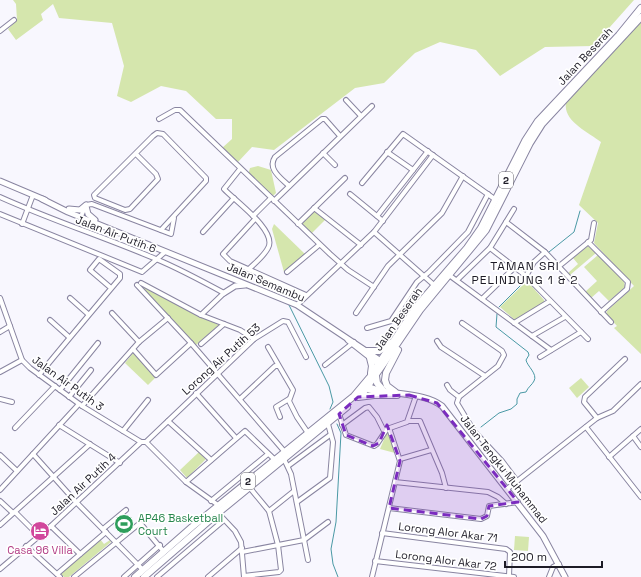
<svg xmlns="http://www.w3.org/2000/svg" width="641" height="577" font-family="'Space Grotesk',sans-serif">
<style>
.green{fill:#d5e6ad}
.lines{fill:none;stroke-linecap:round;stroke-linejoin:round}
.stream{stroke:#4a99a5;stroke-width:1}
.minor-casing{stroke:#8985a1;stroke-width:6}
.major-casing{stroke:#8985a1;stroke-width:7}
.highway-casing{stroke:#8985a1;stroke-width:8}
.minor{stroke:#fff;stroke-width:4}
.major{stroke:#fff;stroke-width:5}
.highway{stroke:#fff;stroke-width:6}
.marked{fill:#7b2cbf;fill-opacity:0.2;stroke:#7b2cbf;stroke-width:3;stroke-dasharray:8 5;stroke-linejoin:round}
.labels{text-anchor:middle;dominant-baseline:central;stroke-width:3.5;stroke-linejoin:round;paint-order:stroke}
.shield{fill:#fff;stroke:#615f67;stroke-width:1}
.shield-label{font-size:10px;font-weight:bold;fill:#1d1b26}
.street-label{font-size:11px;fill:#1d1b26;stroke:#fff}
.leisure-label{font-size:11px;fill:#27864d;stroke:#fff;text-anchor:start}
.hotel-label{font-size:11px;fill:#b23c85;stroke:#fff}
.neighbourhood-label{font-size:12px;letter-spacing:1px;fill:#1d1b26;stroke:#fff}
</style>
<rect width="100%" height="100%" fill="#f8f7fe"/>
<g class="green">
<polygon points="13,0 634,0 593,46 545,47 500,76 476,50 440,42 415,53 384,83 355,88 274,150 252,147 238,162 222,148 232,139 232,119 216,119 186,91 161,86 131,102 117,96 124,66 112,23 59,18 53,4 41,14 43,20 16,40 8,29 17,20 16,4"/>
<path d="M641 19V354L614 328 617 326 606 314 607 311 634 286 594 243 598 223 579 205 601 142C588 132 563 121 566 103Z"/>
<polygon points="258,166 271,170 276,193 273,196 248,175 250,168"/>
<polygon points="314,209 325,220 311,234 300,223"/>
<polygon points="274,224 305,254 284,272 272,229"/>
<polygon points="588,246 596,253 570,275 568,273 578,264 573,258"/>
<polygon points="598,255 624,281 625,287 609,301 599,291 591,298 585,292 597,281 584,267"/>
<polygon points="527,281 544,300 544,302 515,320 500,307"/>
<polygon points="139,284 219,325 196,345"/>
<polygon points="134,352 156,377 148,385 125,363"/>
<polygon points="581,378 589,387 577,398 569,388"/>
<polygon points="388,430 395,453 380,449"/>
<polygon points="199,452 206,459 187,478 180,470"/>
<polygon points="127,516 132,521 121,532 116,526"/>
<polygon points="515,536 529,537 528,551 514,550"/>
<polygon points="100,539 104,544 110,540 111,542 69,577 64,577 60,573"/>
</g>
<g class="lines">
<g class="stream">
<polyline points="549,252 574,232 580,211"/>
<polyline points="536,263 544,256"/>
<polyline points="289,305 329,386 333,402 330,409"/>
<polyline points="499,307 526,280"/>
<polyline points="337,424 341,433 336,522 331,549 333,564 338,577"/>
<path d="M481 427 499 413 511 409 517 404V399L520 393 526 392C528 387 532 385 534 381 538 374 527 366 526 360L529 355 528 352 496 327 497 314"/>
</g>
<g class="minor-casing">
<g id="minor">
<polyline points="0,31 14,20"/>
<polyline points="346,100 361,116"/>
<polyline points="159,119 175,110 180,110 330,254 348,270 374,287"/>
<polyline points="387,152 413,170"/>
<polyline points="323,153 335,165"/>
<polyline points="136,154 156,174 158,179 130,209 125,210 95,198 94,195 153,136 157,133 163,134 206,178 206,181 161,230"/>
<path d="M240 169 224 189C234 200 278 231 268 248 264 256 255 263 249 269"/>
<polyline points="362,183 403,134 496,200"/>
<path d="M289 186C281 178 267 169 275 157L322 119H325L340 136"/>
<polyline points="350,194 383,221"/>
<path d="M0 197C51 220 104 237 156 259 180 269 202 281 224 293L201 315"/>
<polyline points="274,201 372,106"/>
<polyline points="314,208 361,245"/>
<polyline points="0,214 142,272 165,252"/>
<polyline points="82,214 86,205 92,204 171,234 174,218"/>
<polyline points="253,216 271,198"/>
<polyline points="377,216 428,151"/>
<polyline points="255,219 223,254 230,261 306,295"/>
<polyline points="506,222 545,252 611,322"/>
<polyline points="22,224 33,195"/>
<polyline points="298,224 345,178"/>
<polyline points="203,232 234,198"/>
<polyline points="374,232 434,285"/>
<polyline points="588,242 628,282 627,289 601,312"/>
<polyline points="490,248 526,276 588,339"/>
<polyline points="558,267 591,240 594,223"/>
<polyline points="287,272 319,245"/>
<polyline points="449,275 551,350"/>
<polyline points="526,276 534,262 545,252"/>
<polyline points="457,280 490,248 514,209"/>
<polyline points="141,283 201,315 240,330 254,339"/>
<polyline points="137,285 191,343 284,451"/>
<polyline points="0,298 22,360 30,368 82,406 141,442"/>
<polyline points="70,298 88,314"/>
<polyline points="482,299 515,267"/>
<polyline points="297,305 374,232 433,155"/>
<polyline points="112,313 139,342"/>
<polyline points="356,313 388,266 442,213 463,176"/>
<polyline points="50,320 69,337"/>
<polyline points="462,323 502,351 504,355 498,366 459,397 457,403 474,431 502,461 517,481"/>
<polyline points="514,323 550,301"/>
<polyline points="367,328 391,321 417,282 429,272 468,232 488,194"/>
<polyline points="0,332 10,326"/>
<polyline points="532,336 565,317"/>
<polyline points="437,341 441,347 485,376"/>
<polyline points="201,344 224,324"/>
<polyline points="268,347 293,390 289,401 297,417 308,433"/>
<polyline points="133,349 156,375 191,343"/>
<polyline points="540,357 581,332"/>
<polyline points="325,365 354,342"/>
<polyline points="0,372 22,360"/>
<path d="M39 375C66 342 93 310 120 278V274L99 259 90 270 111 288"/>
<polyline points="447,385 450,390 459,397"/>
<polyline points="60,390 98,343"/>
<polyline points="196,393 236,438"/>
<polyline points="69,397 91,370"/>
<polyline points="0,399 12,402"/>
<polyline points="240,399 275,366 278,366"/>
<polyline points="82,406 139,342 168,318"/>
<polyline points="339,414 346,435 374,446 377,444 387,429 407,422 416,396"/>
<polyline points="280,417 276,407 289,399"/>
<polyline points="597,418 584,402 585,397 625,359"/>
<polyline points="168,421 211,460"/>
<polyline points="408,421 420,421 442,473 446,488"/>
<polyline points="59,425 120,463"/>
<polyline points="342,425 365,408 369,407 377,417 384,431"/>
<polyline points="586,427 641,497"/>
<polyline points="15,428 55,386"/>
<polyline points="123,431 148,400"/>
<polyline points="633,436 641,447"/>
<polyline points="141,442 146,442 254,339 283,321 288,322 306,357"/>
<polyline points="146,442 186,482 218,505"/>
<polyline points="33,454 76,502 143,570"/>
<polyline points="0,455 17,471"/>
<polyline points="609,457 641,429"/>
<polyline points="284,459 291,474 308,560"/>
<polyline points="400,459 431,450"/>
<polyline points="288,466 330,435"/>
<polyline points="186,482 245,431 274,459"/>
<polyline points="395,482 488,492 498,497 506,504"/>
<polyline points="507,489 597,418 613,411 641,384"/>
<polyline points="0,490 79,404"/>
<polyline points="0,501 13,513"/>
<polyline points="211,501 268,454"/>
<polyline points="297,502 330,478 333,442 328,424"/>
<polyline points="389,508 481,519 487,516 489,506 518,502"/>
<polyline points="269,511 294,491"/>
<polyline points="15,512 39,536"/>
<polyline points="218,513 235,531 241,542 244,577"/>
<polyline points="0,525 90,444"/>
<polyline points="51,526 80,554"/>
<polyline points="103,529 126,510"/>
<polyline points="382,533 506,549 510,552 509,576"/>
<polyline points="26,546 60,577"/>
<polyline points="242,552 304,540 328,522"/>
<polyline points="375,561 514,577"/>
<polyline points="0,569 51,526 141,442"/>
<polyline points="57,574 106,532"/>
<polyline points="244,576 279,572 281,570 278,545 269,511 250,488"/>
<polyline points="74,577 140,523 164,552"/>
<polyline points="124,577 160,545"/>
<polyline points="157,577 224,520"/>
<polyline points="208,577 242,548"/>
<polyline points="372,577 400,461 389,428"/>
<polyline points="549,577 553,567 559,564"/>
</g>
</g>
<g class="major-casing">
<g id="major">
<polyline points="0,181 45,200"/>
<polyline points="42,199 68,212 297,305 384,363"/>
<polyline points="86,206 88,214 95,220"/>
<polyline points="69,209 80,210 86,205"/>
<polyline points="224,293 235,286 245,285"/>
<polyline points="348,340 381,366"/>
<path d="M365 384C383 397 422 390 442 406L543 536 565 577"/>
<polyline points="363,388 382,393"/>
</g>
</g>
<g class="highway-casing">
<g id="highway">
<polyline points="367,351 379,351 391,343"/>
<polyline points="370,358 372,366 371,373"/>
<polyline points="376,376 377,383 382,389"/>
<polyline points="395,392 387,386 385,380 386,373 398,350"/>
<polyline points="363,393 384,363 420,310 486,230 530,143 542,124 641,17"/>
<polyline points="358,397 374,395 397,395"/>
<polyline points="135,577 192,527 354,396 370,377 416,307 467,248 481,228 525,141 538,121 619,35 641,8"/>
<polyline points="144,577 218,513 347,407"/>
</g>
</g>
<use href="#minor" class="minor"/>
<use href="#major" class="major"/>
<use href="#highway" class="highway"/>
</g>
<path class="marked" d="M409 395 437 403 518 502 489 506 487 516 481 519 389 508 400 461 387 425 379 443 373 446 346 435 339 414 358 397Z"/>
<defs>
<g id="stadium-disc" transform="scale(1)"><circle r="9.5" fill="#2e9e5b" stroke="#fff"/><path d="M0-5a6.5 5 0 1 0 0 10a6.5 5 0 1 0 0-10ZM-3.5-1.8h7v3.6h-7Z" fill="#fff"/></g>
<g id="hotel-disc" transform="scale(1)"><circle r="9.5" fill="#d1479c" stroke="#fff"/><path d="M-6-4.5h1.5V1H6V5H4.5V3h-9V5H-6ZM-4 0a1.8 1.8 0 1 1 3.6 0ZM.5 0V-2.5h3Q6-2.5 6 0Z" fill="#fff"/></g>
</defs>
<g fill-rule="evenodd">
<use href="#stadium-disc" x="124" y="524"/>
<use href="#hotel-disc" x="40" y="531"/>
</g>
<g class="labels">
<g class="shield">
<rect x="499" y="172" width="14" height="16" rx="3"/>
<rect x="241" y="473" width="14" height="16" rx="3"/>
</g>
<g class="shield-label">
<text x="506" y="180">2</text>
<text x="248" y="481">2</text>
</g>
<g class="street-label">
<text transform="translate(585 56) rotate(-47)">Jalan Beserah</text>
<text transform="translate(116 234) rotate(21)">Jalan Air Putih 6</text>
<text transform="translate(266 282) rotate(23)">Jalan Semambu</text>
<text transform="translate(398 319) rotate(-55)">Jalan Beserah</text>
<text transform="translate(221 359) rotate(-42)">Lorong Air Putih 53</text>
<text transform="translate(68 383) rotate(36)">Jalan Air Putih 3</text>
<text transform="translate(504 469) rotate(52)">Jalan Tengku Muhammad</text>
<text transform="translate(83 484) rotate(-43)">Jalan Air Putih 4</text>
<text transform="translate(448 532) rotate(7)">Lorong Alor Akar 71</text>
<text transform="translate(446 560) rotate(7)">Lorong Alor Akar 72</text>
</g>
<g class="leisure-label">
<text x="138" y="518">AP46 Basketball<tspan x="138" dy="13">Court</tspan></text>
</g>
<g class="hotel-label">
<text x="40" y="550">Casa 96 Villa</text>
</g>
<g class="neighbourhood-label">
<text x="525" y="266">TAMAN SRI<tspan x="525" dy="14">PELINDUNG 1 &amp; 2</tspan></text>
</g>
</g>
<path d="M505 561v6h97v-6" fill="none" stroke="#1d1b26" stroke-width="2"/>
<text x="511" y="561" font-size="12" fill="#1d1b26" stroke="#ffffff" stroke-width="3" paint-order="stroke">200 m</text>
</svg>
